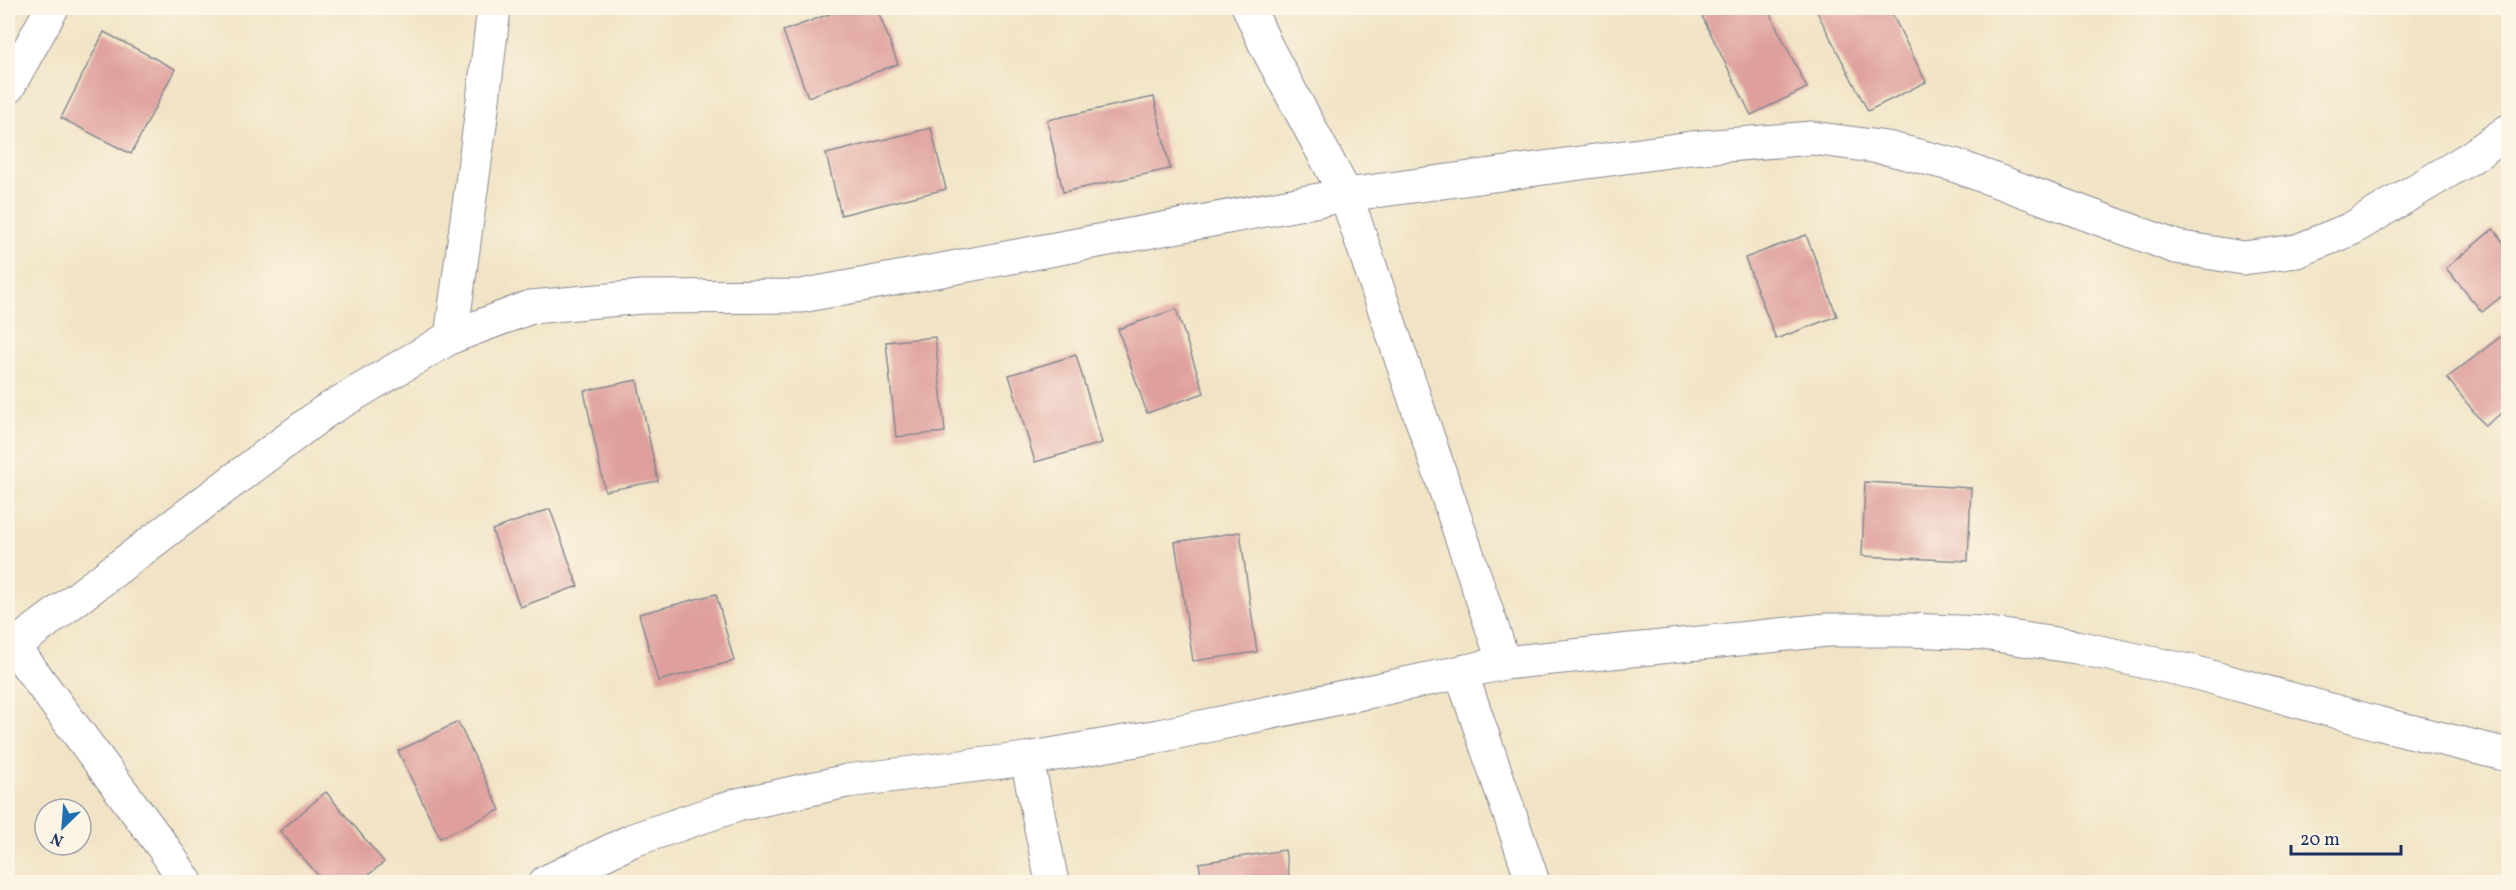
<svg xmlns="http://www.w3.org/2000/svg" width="2516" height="890" font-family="Vollkorn,serif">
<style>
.building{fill:#dfa09d}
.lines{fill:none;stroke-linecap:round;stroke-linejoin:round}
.minor-casing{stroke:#868992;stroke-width:35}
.minor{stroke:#fff;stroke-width:33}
</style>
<rect width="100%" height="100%" fill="#fcf5e5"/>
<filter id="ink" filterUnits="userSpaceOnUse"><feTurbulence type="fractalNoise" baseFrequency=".0167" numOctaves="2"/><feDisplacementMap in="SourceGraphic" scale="12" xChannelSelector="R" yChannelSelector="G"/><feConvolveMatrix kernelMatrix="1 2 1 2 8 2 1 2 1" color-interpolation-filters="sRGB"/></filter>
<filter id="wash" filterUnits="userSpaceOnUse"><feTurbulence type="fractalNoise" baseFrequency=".008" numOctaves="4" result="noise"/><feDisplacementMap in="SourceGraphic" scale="24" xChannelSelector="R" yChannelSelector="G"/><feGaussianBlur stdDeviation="1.35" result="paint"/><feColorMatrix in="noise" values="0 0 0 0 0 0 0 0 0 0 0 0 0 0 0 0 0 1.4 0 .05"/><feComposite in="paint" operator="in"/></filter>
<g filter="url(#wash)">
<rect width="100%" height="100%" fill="#f1e3c5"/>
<g id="blocks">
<g class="building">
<polygon points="846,8 877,8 898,64 808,97 783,31"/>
<polygon points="1720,8 1767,8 1807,88 1751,115 1702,16"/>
<polygon points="1821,8 1889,8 1926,82 1868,111 1816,10"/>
<polygon points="104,32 175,69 131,154 61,118"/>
<polygon points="1154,97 1170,169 1063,192 1047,120"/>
<polygon points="931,128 946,189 841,215 826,154"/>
<polygon points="2493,229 2508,248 2508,291 2482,312 2446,268"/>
<polygon points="1806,235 1837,316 1776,339 1745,258"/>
<polygon points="1176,309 1204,393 1147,413 1118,329"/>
<polygon points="2508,331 2508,408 2485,426 2447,378"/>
<polygon points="935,337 945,432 896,437 886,342"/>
<polygon points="1076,355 1102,443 1035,462 1009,375"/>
<polygon points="637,380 658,481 605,491 584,391"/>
<polygon points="1865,482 1971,488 1968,561 1862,556"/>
<polygon points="550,509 578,586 520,607 492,530"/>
<polygon points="1240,532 1257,652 1193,661 1175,542"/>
<polygon points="716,594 734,661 658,681 639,614"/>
<polygon points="458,722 500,810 440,838 398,751"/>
<polygon points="326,792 384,862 360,882 324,882 280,831"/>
<polygon points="1285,850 1290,882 1202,882 1199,863"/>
</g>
</g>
</g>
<g filter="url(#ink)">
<use href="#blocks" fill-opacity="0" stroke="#868992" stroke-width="1.5"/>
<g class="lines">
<g class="minor-casing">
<g id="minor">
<polyline points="1249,8 1266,46 1346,195 1504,663"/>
<polyline points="8,87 52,8"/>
<polyline points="451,337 481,117 494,8"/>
<polyline points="8,639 163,847 186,882"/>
<polyline points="14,646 324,412 451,337 531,307 642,297 801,296 1346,195 1691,148 1812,138 1887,148 1954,165 2176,247 2243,258 2297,251 2351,229 2470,158 2508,131"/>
<polyline points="1461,672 1533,882"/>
<polyline points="1027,759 1052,882"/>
<polyline points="546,882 633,840 737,805 847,781 1027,759 1159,736 1504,663 1827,630 1908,630 1983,633 2076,647 2193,672 2377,723 2508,755"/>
</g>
</g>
<use href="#minor" class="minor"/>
</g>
</g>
<rect width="2516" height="890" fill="none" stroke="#fcf5e5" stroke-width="30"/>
<g transform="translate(63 827) rotate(205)"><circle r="28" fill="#fcf5e5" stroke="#a2a6af" stroke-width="1.5"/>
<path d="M0-4.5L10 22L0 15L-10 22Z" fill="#1f6fb2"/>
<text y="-9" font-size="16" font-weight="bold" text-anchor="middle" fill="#1b2f5e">N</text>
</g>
<path d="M2291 845v9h110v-9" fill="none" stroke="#1b2f5e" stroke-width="3"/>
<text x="2300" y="845" font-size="18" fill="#1b2f5e" stroke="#fcf5e5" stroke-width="4.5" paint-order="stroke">20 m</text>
</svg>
